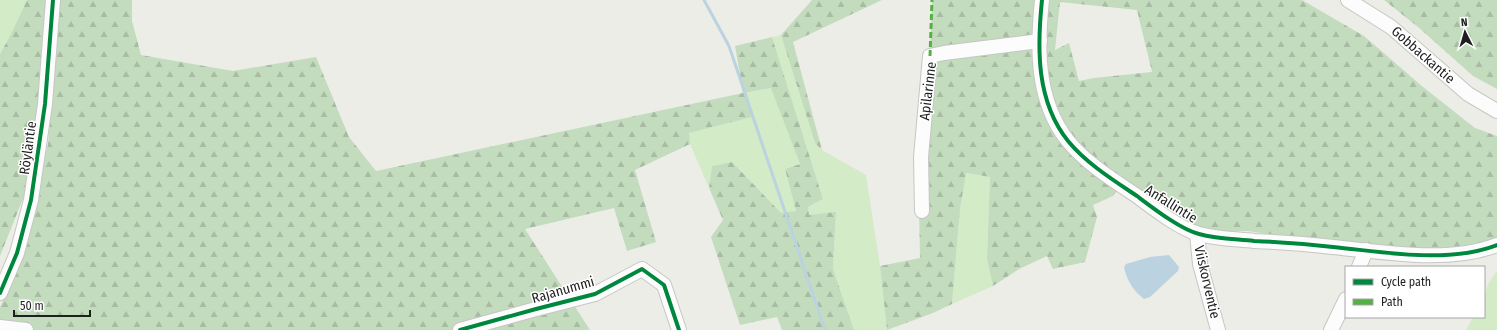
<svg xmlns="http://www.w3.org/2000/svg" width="1497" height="330" font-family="'Fira Sans Condensed',sans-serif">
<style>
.grass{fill:#d3ebc6}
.forest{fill:url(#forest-firs);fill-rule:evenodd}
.water{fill:#bbd2e0}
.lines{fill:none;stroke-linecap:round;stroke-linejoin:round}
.stream{stroke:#bbd2e0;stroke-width:3}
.minor-casing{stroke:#c6c6c4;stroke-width:16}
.minor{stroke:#fcfcfc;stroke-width:14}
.quiet{stroke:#55b145;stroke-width:3;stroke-dasharray:6 3;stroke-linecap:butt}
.cycleway-casing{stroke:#fff;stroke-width:6}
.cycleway{stroke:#00873e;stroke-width:4}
.labels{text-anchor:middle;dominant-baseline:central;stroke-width:3;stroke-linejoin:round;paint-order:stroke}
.street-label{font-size:14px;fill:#1f1f1f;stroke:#fff}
</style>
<defs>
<pattern id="forest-firs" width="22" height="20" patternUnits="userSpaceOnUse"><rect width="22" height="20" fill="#c3dcbd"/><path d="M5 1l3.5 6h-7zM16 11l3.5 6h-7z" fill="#a7bca2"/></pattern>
</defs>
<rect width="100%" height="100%" fill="#edede8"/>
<g class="grass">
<polygon points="0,0 27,0 11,34 0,54"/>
<polygon points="781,35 815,143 822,150 866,175 880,266 887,330 854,330 833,269 836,213 809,215 808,207 823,199 772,37"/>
<polygon points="772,88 800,164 785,169 796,211 781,214 732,162 712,166 709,188 690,144 688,133 751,117 744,93"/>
<polygon points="965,173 990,177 987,259 993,286 952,304 960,209"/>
<path d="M1497 271V330H1466L1473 317H1484C1484 296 1483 289 1497 271Z"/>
</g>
<g class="forest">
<polygon points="27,0 47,0 41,80 28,186 0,256 0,54 11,34"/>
<polygon points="60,0 132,0 132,21 141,55 233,71 316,57 349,137 376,171 743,93 735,46 772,37 823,199 808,207 809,215 836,212 833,269 854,330 782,330 777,317 740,325 711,237 723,220 709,188 712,166 732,162 781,213 796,211 785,169 800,164 771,88 744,93 752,117 689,133 690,144 635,170 656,242 627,251 614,208 525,229 590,330 0,330 0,307 22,256 48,144"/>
<polygon points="812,0 882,0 793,42 822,150 815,143 781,35"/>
<path d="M932 0H1302L1364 36 1423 87 1475 128 1497 136V239L1478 244 1442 248H1413L1281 236 1248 231 1216 232 1189 224 1125 180 1113 196 1093 205 1097 217 1085 262 1053 269 1047 256 1019 269 993 286 987 259 990 177 966 173 960 209 952 304 933 313 887 330 880 266 920 258 918 157 931 35ZM1060 2 1137 10 1152 72 1094 78 1079 81 1069 43 1055 50Z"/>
<polygon points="1384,0 1497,0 1497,89 1473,76 1418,27"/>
</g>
<path class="water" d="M1169 255 1179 267 1178 271 1150 297 1144 299C1134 292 1126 279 1124 267L1126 264 1150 257Z"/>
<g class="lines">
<polyline class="stream" points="704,0 729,46 825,330"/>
<g class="minor-casing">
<g id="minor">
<path d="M1042 0C1037 48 1036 101 1068 141 1086 163 1113 180 1137 196 1153 208 1180 229 1199 234 1217 239 1236 239 1254 241 1280 242 1307 244 1333 247 1385 252 1447 264 1497 245"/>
<polyline points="1348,0 1391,27 1468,94 1497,111"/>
<polyline points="922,211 921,157 930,56 944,53 1040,41"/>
<polyline points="1197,234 1200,264 1218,330"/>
<polyline points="1359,267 1366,250"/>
<polyline points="0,293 17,253 31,200 45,104 53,0"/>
<polyline points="0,327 26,330"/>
<polyline points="460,330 536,309 595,294 642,269 664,285 679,330"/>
<polyline points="1331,330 1346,299"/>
</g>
</g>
<use href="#minor" class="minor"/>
<polyline class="quiet" points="930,56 932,0"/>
<g class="cycleway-casing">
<g id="cycleway">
<path d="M1042 0C1037 48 1036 101 1068 141 1086 163 1113 180 1137 196 1153 208 1180 229 1199 234 1217 239 1236 239 1254 241 1280 242 1307 244 1333 247 1385 252 1447 264 1497 245"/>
<polyline points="0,293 17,253 31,200 45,104 53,0"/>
<polyline points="460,330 536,309 595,294 642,269 664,285 679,330"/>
</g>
</g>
<use href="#cycleway" class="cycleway"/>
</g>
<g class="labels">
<g class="street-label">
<text transform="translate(1423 55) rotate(41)">Gobbackantie</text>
<text transform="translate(928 91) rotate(-83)">Apilarinne</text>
<text transform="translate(28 148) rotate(-82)">Röyläntie</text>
<text transform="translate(1171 204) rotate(32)">Anfallintie</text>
<text transform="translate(1207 282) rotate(77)">Viiskorventie</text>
<text transform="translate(563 290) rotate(-16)">Rajanummi</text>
</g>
</g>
<rect x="1345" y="266" width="140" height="52" fill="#ffffff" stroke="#a5a5a5"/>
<rect x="1353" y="279" width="20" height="6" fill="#00873e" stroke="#a5a5a5"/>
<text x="1381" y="286" font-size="12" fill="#1f1f1f">Cycle path</text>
<rect x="1353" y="299" width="20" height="6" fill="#55b145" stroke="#a5a5a5"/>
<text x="1381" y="306" font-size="12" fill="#1f1f1f">Path</text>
<g transform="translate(1465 32) rotate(355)" stroke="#ffffff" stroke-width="3" paint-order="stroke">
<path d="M0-3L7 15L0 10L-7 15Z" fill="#1f1f1f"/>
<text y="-6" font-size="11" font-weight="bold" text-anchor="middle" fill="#1f1f1f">N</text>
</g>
<path d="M14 310v6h76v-6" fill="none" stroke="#1f1f1f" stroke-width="2"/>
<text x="20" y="310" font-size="12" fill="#1f1f1f" stroke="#ffffff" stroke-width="3" paint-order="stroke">50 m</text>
</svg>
